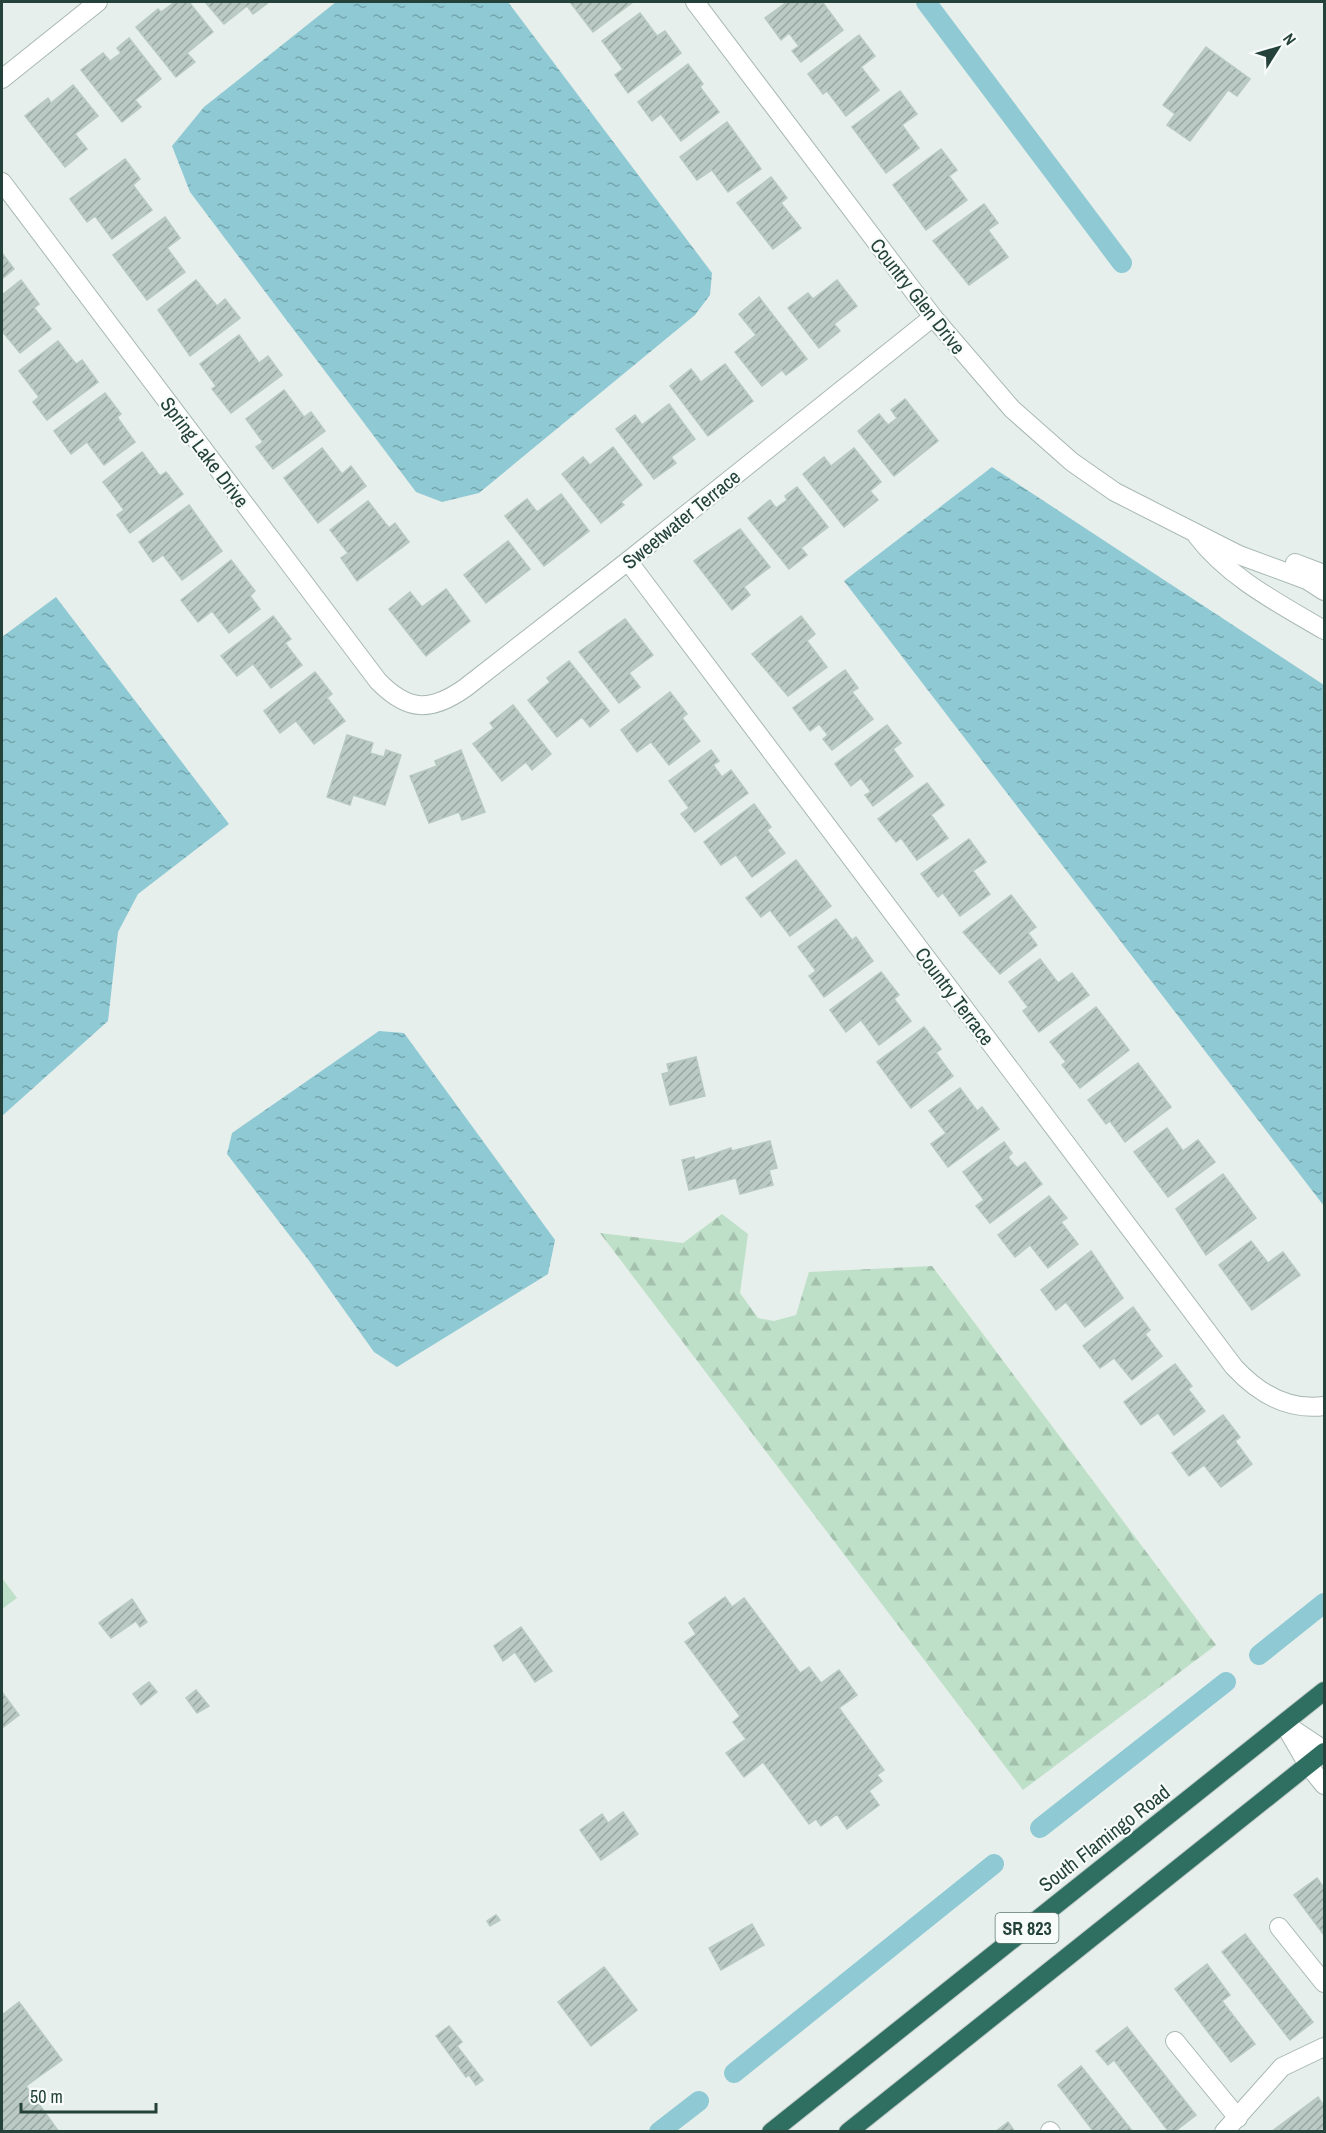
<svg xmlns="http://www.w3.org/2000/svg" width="1326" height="2133" font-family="'Archivo Narrow',sans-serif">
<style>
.forest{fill:url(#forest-firs)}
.park{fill:#bfe0c8}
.water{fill:url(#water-ripples)}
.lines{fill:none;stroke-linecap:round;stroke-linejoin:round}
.canal{stroke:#8ec9d4;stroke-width:20}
.building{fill:url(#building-hatch);stroke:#b8c9c2;stroke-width:1.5}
.minor-casing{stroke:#a8b8b2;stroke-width:20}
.highway-casing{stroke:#c2cac8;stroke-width:20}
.minor{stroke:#fff;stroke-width:18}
.highway{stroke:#2f6f62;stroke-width:18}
.labels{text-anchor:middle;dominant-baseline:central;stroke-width:4.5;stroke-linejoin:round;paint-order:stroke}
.shield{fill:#f7fbf9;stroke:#637a73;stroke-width:1.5}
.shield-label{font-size:18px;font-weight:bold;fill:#24423a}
.street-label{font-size:20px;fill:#24423a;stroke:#f7fbf9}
</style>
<defs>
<pattern id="forest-firs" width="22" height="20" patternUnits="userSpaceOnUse" patternTransform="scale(1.5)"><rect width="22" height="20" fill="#bfe0c8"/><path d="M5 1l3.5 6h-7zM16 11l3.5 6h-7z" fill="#a4c1ad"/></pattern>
<pattern id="water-ripples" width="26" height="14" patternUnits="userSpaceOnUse" patternTransform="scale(1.5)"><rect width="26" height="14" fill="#8ec9d4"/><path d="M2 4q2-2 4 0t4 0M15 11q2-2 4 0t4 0" fill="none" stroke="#74a5ad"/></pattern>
<pattern id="building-hatch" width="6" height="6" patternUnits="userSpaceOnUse" patternTransform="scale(1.5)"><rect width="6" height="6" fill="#bbcac4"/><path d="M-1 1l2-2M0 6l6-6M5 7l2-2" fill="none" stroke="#98a6a0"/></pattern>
</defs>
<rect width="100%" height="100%" fill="#e6efeb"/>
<polygon class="forest" points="722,1214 748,1234 740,1293 758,1318 774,1321 796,1315 809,1272 932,1266 1216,1645 1023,1790 600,1233 683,1243"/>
<polygon class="park" points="2,1578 17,1598 2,1609"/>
<g class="water">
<polygon points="336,2 508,2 712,273 710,295 695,315 479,493 442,502 416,492 190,192 172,146 204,107"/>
<polygon points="992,467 1324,685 1324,1206 844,581"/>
<polygon points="56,597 229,824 138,894 118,932 108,1021 2,1116 2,637"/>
<polygon points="379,1031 404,1033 555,1240 548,1274 397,1367 374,1352 310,1262 227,1154 232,1133"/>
</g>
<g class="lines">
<g class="canal">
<polyline points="926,2 1122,263"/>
<polyline points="1259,1655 1324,1603"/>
<polyline points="1040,1828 1226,1682"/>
<polyline points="734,2073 994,1864"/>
<polyline points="659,2132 699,2101"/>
</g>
</g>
<g class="building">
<polygon points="175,2 189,2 213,32 187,53 195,62 176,77 136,27 158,9 161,12"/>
<polygon points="205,2 269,2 253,14 247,6 224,24"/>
<polygon points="570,2 633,2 593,32"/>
<polygon points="787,2 825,2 823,3 843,30 801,62 792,51 799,46 789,33 781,40 765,18"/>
<polygon points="640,13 657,36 665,31 681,53 628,93 615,75 623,69 602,41"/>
<polygon points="859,35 875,56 861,67 879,90 846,116 827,91 823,94 808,74"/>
<polygon points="129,38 161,79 135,100 141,107 122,122 81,70 103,53 110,61 121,53 117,48"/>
<polygon points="1206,47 1250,79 1237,96 1228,90 1190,141 1167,125 1175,114 1163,105"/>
<polygon points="688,64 703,84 700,87 719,112 681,141 661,114 652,121 638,102"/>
<polygon points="73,85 98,116 75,134 87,149 65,167 25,116 48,98 51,103"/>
<polygon points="900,91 917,114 902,125 919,148 886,173 852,127"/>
<polygon points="727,122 761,169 728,192 712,170 697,180 680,157"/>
<polygon points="941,149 957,170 949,176 967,200 926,230 893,185"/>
<polygon points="125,159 140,179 133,185 152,210 112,239 95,216 87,222 70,199"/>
<polygon points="771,177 787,198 781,203 801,228 773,249 737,203"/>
<polygon points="984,204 998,223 988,230 1008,257 969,285 933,241"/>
<polygon points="165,217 180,238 167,248 185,272 147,300 113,255"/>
<polygon points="2,253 14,269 2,279"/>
<polygon points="21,280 39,304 34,308 51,329 20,353 2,331 2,295"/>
<polygon points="196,280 217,306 225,299 240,318 190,356 158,310"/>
<polygon points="837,280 857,306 834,324 840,331 819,348 788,308 808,293 813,299"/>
<polygon points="759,297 807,359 786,375 782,370 762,386 735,352 756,335 739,314"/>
<polygon points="239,335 259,363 268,356 282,375 231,413 212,389 216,386 200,364"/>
<polygon points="58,341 76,364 82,360 98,382 47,420 33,402 39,397 19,371"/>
<polygon points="725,364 753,401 708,436 670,386 691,369 701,382"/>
<polygon points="284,390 304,417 311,412 325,431 273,469 256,447 263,442 246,419"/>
<polygon points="105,393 121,414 117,417 135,442 104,465 87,442 71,454 54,431"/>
<polygon points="905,399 938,441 894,476 858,431 879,414 888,425 897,418 891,410"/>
<polygon points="669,404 695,439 671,457 676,463 654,479 616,429 635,415 642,425"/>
<polygon points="613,447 642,485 621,502 624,505 601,523 562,474 583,457 590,465"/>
<polygon points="322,448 342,474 351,466 366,486 318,523 284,478"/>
<polygon points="854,448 881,482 870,491 878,500 844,527 803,474 824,457 831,466"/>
<polygon points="142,452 160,476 166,472 183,494 130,533 117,515 124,510 103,482"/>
<polygon points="797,487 828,527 801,548 807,555 789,569 748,518 770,500 776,508 787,500 785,496"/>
<polygon points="561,494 589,531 544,566 505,516 527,499 537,512"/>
<polygon points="368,501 389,528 395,523 409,542 357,581 341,558 348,553 330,530"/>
<polygon points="189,505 222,551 182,580 163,555 153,562 139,542"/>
<polygon points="740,529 770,567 744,587 750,595 732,610 694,561"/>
<polygon points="508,541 530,569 486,603 464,575"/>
<polygon points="231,560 255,591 250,596 260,609 229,633 212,611 198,622 181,600"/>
<polygon points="446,589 470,621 426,656 389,609 410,592 422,607"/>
<polygon points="273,616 291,639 285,643 302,665 271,688 253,664 237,676 221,656"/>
<polygon points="801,616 815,634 807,641 827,667 788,696 752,654"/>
<polygon points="625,619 653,655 629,673 640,687 619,703 579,652"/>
<polygon points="569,661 609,711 590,727 582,717 557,737 528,700 550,682 547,678"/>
<polygon points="845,670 858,688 852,692 873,719 832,750 823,739 828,735 819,724 810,731 793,708"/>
<polygon points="315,672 332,694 327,698 345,721 314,744 296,721 280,733 264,711"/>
<polygon points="670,692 687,714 682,718 700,741 669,765 651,742 637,752 621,730"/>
<polygon points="513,705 551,754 532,770 526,762 502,781 473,744 494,728 490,723"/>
<polygon points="887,725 901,743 893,749 913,776 873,806 865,795 871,792 861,778 851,786 835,764"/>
<polygon points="347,735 373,743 370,753 384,757 386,750 401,755 385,805 353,795 350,805 327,797"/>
<polygon points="461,750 485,812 462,820 459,812 429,823 410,776 437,766 435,761"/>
<polygon points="711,750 719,761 713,765 722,777 731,770 748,793 695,832 681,814 689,808 669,781"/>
<polygon points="927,783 944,805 931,815 948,838 917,860 901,838 896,842 878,819"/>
<polygon points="754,804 771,827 767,830 785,853 752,877 736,855 721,865 704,842"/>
<polygon points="969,839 986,862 973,871 990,894 960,916 943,893 938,897 921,874"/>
<polygon points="796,860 831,906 790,936 770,910 761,917 746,898"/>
<polygon points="1011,895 1036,927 1028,933 1037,945 1000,974 963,932"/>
<polygon points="836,919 852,940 856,937 873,961 824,997 809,976 816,971 798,947"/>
<polygon points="1040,959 1058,983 1072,973 1089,995 1039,1032 1023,1011 1028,1007 1009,982"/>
<polygon points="881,972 899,995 894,999 911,1021 879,1045 861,1020 846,1032 830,1010"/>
<polygon points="1096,1007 1129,1050 1080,1088 1062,1065 1066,1062 1050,1042"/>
<polygon points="924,1027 941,1049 936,1053 953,1076 911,1108 877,1062"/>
<polygon points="696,1057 705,1096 670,1105 662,1074 669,1072 667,1064"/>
<polygon points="1138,1063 1171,1107 1125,1142 1110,1121 1106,1124 1088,1100"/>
<polygon points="960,1088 977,1111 982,1107 999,1129 948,1167 931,1144 946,1133 929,1111"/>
<polygon points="1167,1128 1183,1151 1198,1140 1215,1162 1168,1197 1134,1152"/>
<polygon points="770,1141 777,1168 769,1170 773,1185 740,1194 736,1178 689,1190 682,1160 694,1157 695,1160 731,1148 732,1151"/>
<polygon points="1004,1142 1012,1153 1008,1157 1017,1168 1025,1162 1042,1184 990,1223 976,1206 984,1200 963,1172"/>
<polygon points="1223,1174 1256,1218 1206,1255 1176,1209"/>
<polygon points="1049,1196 1067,1218 1061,1222 1078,1244 1048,1268 1030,1245 1015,1257 998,1235"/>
<polygon points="1251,1241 1268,1263 1283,1252 1300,1275 1252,1310 1219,1265"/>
<polygon points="1091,1251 1123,1298 1085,1327 1066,1302 1056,1310 1041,1290"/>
<polygon points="1133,1307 1150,1330 1145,1334 1162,1356 1132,1380 1114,1358 1100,1368 1083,1346"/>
<polygon points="1175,1364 1192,1386 1188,1389 1205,1411 1174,1435 1158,1413 1141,1425 1124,1402"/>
<polygon points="1223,1415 1240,1437 1235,1441 1252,1464 1221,1487 1204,1465 1189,1476 1172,1453"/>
<polygon points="725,1597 732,1607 744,1598 800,1673 809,1667 821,1683 839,1670 857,1695 839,1708 884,1770 877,1775 882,1781 869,1791 879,1805 847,1829 837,1814 821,1826 816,1819 809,1824 763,1762 744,1777 726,1753 746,1739 733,1722 740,1716 685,1642 696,1634 689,1623"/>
<polygon points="132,1599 147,1622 140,1627 136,1621 111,1638 99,1623"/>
<polygon points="521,1627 552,1671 535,1682 515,1652 503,1661 494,1646"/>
<polygon points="149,1682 157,1692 141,1705 133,1694"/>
<polygon points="196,1690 209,1706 197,1713 186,1698"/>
<polygon points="2,1692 19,1715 2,1728"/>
<polygon points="623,1812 638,1834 601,1860 580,1830 602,1814 608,1823"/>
<polygon points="1317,1878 1324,1888 1324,1935 1294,1895"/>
<polygon points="496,1915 500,1920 490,1926 487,1921"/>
<polygon points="752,1924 764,1945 721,1970 709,1948"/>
<polygon points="1245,1934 1313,2022 1290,2040 1222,1952"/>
<polygon points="1207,1964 1230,1995 1222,2001 1255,2044 1231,2062 1175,1989"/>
<polygon points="604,1967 637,2010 591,2046 558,2002"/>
<polygon points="19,2002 62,2060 26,2086 59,2132 2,2132 2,2015"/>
<polygon points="449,2026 462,2042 457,2046 483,2080 476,2085 469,2075 466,2077 436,2036"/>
<polygon points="1127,2027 1196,2115 1174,2132 1169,2132 1114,2060 1108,2065 1096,2051"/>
<polygon points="1081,2066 1133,2132 1094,2132 1058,2085"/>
<polygon points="1318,2097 1324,2106 1324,2126 1319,2132 1271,2132"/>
<polygon points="1008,2122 1015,2132 995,2132"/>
</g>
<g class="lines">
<g class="minor-casing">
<g id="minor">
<polyline points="695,2 933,317 1012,409 1072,462 1115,492 1239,555 1307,580 1324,591"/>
<polyline points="2,79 98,2"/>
<path d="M2 182 378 681C408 712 431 712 465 688L628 561 933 317"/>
<path d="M1197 536C1229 578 1280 604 1324 630"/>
<path d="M628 561 1234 1367C1258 1393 1287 1411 1324 1406"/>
<polyline points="1295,563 1324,574"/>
<polyline points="1284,1724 1308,1765 1324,1785"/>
<polyline points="1288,1726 1324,1750"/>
<polyline points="1279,1927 1324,1983"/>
<polyline points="1175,2041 1238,2118"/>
<polyline points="1050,2131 1051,2132"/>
<polyline points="1224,2132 1282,2067 1324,2047"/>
</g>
</g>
<g class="highway-casing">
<g id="highway">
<polyline points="771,2132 1324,1691"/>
<polyline points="848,2132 1324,1752"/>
</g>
</g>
<use href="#minor" class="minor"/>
<use href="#highway" class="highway"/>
</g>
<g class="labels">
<rect class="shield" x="995.5" y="1913" width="63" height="30" rx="4.5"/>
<g class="shield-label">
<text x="1027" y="1928">SR 823</text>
</g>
<g class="street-label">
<text transform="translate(918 296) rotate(52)">Country Glen Drive</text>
<text transform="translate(205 452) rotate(53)">Spring Lake Drive</text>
<text transform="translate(681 519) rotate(-39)">Sweetwater Terrace</text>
<text transform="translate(955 996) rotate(53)">Country Terrace</text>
<text transform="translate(1104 1838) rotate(-38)">South Flamingo Road</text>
</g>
</g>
<rect width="1326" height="2133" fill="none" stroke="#24423a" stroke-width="6"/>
<g transform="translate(1278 48) rotate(53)" stroke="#f7fbf9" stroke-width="4.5" paint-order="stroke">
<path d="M0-4.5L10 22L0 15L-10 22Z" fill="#24423a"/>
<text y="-9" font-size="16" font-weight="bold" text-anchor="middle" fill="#24423a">N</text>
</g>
<path d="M21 2103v9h135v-9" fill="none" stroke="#24423a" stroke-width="3"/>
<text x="30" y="2103" font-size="18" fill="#24423a" stroke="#f7fbf9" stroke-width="4.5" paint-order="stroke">50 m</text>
</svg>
